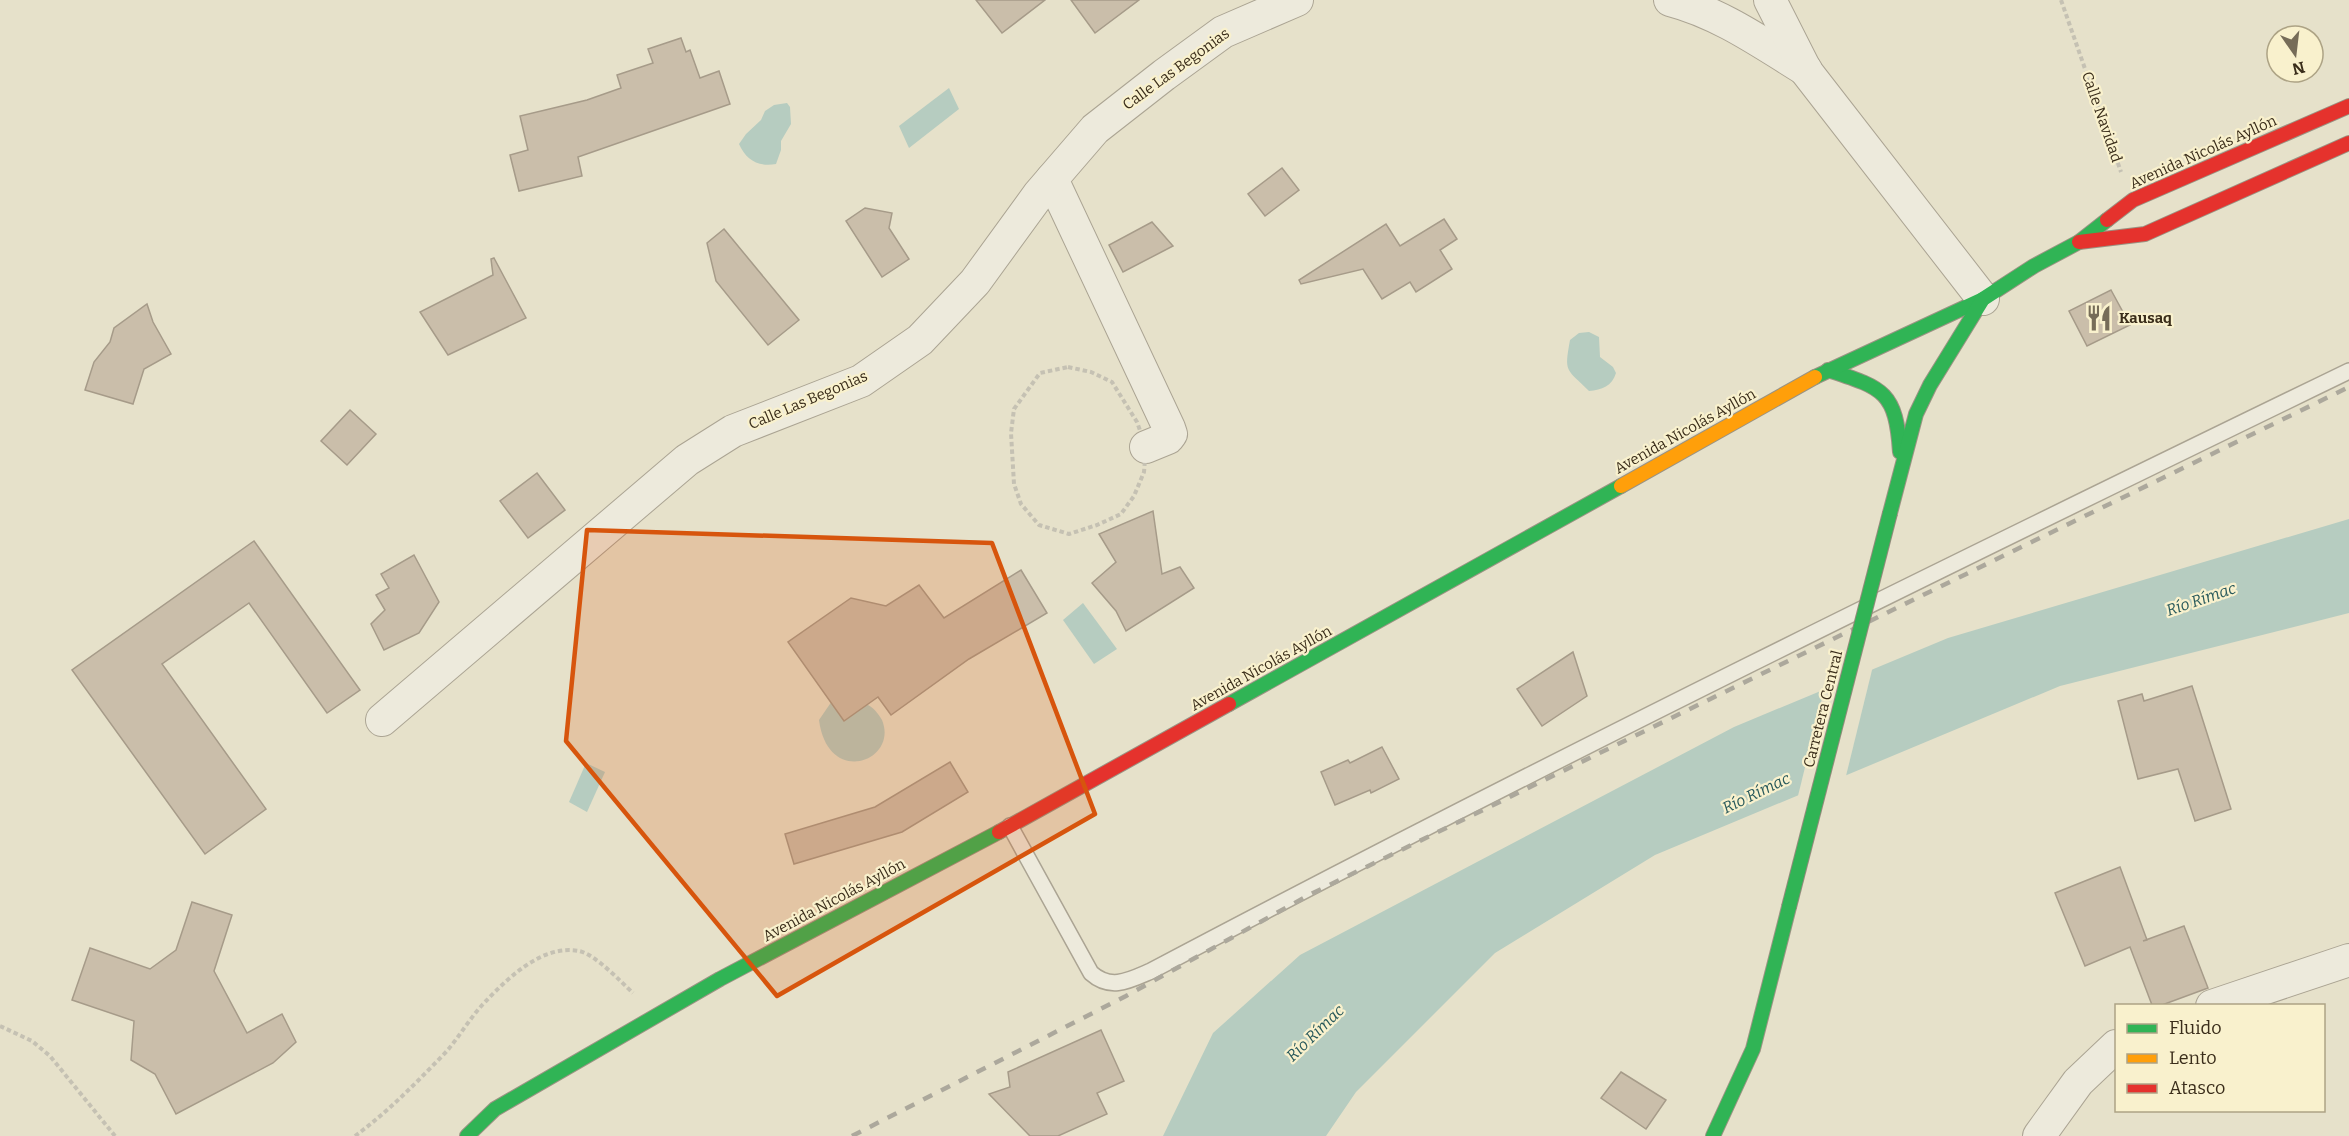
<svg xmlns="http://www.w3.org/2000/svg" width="2349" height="1136" font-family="Bitter,serif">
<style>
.water{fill:#b6ccc0}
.pier{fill:#e6e1ca}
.building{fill:#cabeaa;stroke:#a69b89;stroke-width:1.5}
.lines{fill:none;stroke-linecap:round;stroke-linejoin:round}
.lane-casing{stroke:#aba493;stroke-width:18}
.street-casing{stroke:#aba493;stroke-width:34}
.fast-casing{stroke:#9a9383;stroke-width:16}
.slow-casing{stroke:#9a9383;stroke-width:16}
.jam-casing{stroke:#9a9383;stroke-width:16}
.path{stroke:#c5c1b3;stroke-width:4;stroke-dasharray:4.5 3;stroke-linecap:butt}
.lane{stroke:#edeadc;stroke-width:15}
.street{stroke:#edeadc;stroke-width:32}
.fast{stroke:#30b455;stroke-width:14}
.slow{stroke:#ff9f0a;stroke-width:14}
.jam{stroke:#e5322d;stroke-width:14}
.rail{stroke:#aca89c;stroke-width:4.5;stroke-dasharray:10 10;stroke-linecap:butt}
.fast-bridge-casing{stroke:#908a7a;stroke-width:16;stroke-linecap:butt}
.fast-bridge{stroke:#30b455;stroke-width:14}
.marked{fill:#d7550d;fill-opacity:0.2;stroke:#d7550d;stroke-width:4.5;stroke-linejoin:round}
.labels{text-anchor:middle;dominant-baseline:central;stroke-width:4.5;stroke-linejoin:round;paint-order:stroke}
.street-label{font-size:15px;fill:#3a2d1a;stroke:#f9f1cd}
.poi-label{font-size:15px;font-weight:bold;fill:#3a2d1a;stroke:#f9f1cd;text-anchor:start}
.water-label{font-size:16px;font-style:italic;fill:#28595b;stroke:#f9f1cd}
</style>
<rect width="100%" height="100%" fill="#e6e1ca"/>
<g class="water">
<polygon points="949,88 959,109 909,148 899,126"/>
<path d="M787 103 790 107 791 124 781 141V150L776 164C758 167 746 160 739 144L746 134 761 120 765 111 774 105Z"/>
<path d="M1589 332 1599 337 1600 357 1613 367 1616 373C1612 386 1602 390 1589 391 1566 368 1564 373 1570 340L1579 333Z"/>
<polygon points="2349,519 2349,613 2060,686 1655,855 1495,953 1356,1092 1326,1136 1163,1136 1213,1033 1300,955 1734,727 1948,638"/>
<polygon points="1083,603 1117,649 1094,664 1063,620"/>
<path d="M834 698C844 700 856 700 866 704 873 707 878 713 882 720 899 761 828 788 819 720Z"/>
<polygon points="586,763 605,772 587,812 569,802"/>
</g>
<polygon class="pier" points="1873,666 1845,780 1797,800 1825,686"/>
<g class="building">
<polygon points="976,0 1045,0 1002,33"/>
<polygon points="1071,0 1139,0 1095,33"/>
<polygon points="681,38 686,52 690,50 700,78 719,71 730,104 578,157 582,176 519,191 510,155 528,150 520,116 587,100 621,88 617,75 653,63 648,49"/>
<polygon points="1282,168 1299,190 1265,216 1248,194"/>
<polygon points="865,208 892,213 889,228 909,259 882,277 846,221"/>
<polygon points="1444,219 1457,239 1440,250 1452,269 1416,292 1410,282 1382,299 1363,269 1301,284 1299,280 1386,224 1400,246"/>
<polygon points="1152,222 1173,246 1123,272 1109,245"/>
<polygon points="724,229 799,320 768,345 716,281 707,243"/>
<polygon points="494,258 526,318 448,355 420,312 493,275 491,259"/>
<polygon points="2111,290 2130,325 2087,346 2069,311"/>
<polygon points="147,304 153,322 171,354 144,369 133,404 85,390 94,362 110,342 114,328"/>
<polygon points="350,410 376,434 347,465 321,441"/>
<polygon points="537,473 565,510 528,538 500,501"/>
<polygon points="1153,511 1162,574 1180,567 1194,588 1126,631 1116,611 1092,583 1116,562 1099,534"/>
<polygon points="254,541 360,690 327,713 249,603 162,664 266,809 205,854 72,670"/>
<polygon points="414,555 439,602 419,633 384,650 371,624 385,610 376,595 389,588 381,574"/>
<polygon points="1021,570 1047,613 969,659 891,715 878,697 844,721 788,642 851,598 886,606 919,585 944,618"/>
<polygon points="1573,652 1587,696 1542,726 1517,689"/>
<polygon points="2192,686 2231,809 2195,821 2178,769 2138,779 2118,701 2142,694 2144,701"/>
<polygon points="1382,747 1399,779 1371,793 1370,790 1335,805 1321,772 1348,760 1350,763"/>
<polygon points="950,762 968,792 902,832 794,864 785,834 875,807"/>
<polygon points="2120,867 2147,940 2143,941 2184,926 2208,988 2162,1005 2152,1005 2130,947 2085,966 2055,893"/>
<polygon points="192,902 232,915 214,971 247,1033 282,1014 296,1042 273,1063 176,1114 155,1074 131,1060 134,1021 72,1000 90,948 150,969 176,950"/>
<polygon points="1101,1030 1124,1081 1097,1093 1107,1114 1058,1136 1030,1136 989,1094 1010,1087 1008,1072"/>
<polygon points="1621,1072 1666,1100 1646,1129 1601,1098"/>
</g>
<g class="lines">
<g class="lane-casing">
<path id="lane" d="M1010 826 1091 973C1111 991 1130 980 1151 971 1546 762 1947 566 2349 371"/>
</g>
<g class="street-casing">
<g id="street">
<path d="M1670 0C1720 13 1762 43 1806 70"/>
<polyline points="1770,0 1806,71 1983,299"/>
<polyline points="1052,179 1169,428 1171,434 1168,438 1146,447"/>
<polyline points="382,720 687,460 733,431 861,381 920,340 975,282 1039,194 1095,129 1164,75 1223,32 1297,0"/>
<polyline points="2212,1006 2349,960"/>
<polyline points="2039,1136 2078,1082 2116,1046"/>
</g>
</g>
<g class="fast-casing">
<g id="fast">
<path d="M1828 370C1883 388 1896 391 1900 452"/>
<polyline points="1815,377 1983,299"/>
<polyline points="1890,513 1916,414 1930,385 1983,299 2034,266 2079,242 2107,220"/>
<polyline points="1229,704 1621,486"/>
<polyline points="467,1136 495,1109 720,979 999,832"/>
<polyline points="1713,1136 1753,1049 1789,907"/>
</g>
</g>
<g class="slow-casing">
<polyline id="slow" points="1621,486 1815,377"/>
</g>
<g class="jam-casing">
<g id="jam">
<polyline points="2107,220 2133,200 2349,106"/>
<polyline points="2079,242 2145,234 2349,143"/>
<polyline points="999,832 1229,704"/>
</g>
</g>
<g class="path">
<polyline points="2061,0 2121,172"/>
<polygon points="1068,367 1091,372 1112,382 1137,422 1146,447 1144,472 1134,496 1121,514 1097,525 1069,534 1039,525 1021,504 1014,484 1011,433 1014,409 1040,373"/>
<polyline points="0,1026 32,1041 50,1056 115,1136"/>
<path d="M355 1136C389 1111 417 1082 446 1052 460 1036 471 1016 486 1001 509 977 543 944 579 951 595 954 621 982 633 993"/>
</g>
<use href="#lane" class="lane"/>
<use href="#street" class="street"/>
<use href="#fast" class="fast"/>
<use href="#slow" class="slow"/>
<use href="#jam" class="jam"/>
<polyline class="rail" points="852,1136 1126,996 1311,894 2349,387"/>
<g class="fast-bridge-casing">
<polyline id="fast-bridge" points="1789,907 1890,513"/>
</g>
<use href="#fast-bridge" class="fast-bridge"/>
</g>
<path class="marked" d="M587 530 992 543 1095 814 777 996 566 741Z"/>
<defs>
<g id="restaurant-bare" transform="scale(2.07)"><path d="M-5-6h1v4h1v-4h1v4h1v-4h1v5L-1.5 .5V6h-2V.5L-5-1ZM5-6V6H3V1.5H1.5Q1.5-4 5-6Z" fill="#766c58" stroke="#f9f1cd" stroke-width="2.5" paint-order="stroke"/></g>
</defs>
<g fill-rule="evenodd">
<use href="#restaurant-bare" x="2099" y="318"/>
</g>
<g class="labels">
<g class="street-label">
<text transform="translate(1176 69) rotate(-36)">Calle Las Begonias</text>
<text transform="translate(2102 117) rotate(71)">Calle Navidad</text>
<text transform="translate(2203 152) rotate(-24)">Avenida Nicolás Ayllón</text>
<text transform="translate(808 400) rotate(-23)">Calle Las Begonias</text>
<text transform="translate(1685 431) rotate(-29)">Avenida Nicolás Ayllón</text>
<text transform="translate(1261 668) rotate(-29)">Avenida Nicolás Ayllón</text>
<text transform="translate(1823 709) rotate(-76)">Carretera Central</text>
<text transform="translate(834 900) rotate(-28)">Avenida Nicolás Ayllón</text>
</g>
<g class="poi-label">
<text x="2119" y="318">Kausaq</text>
</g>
<g class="water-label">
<text transform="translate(2201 599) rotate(-19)">Río Rímac</text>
<text transform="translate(1756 793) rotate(-26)">Río Rímac</text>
<text transform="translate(1315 1033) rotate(-44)">Río Rímac</text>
</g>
</g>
<rect x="2115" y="1004" width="210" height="108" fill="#f9f1cd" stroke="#ada385" stroke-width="1.5"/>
<rect x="2127" y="1024" width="30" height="9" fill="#30b455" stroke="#ada385" stroke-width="1.5"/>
<text x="2169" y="1034" font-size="18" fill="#3a2d1a">Fluido</text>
<rect x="2127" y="1054" width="30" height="9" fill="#ff9f0a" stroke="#ada385" stroke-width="1.5"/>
<text x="2169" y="1064" font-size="18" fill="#3a2d1a">Lento</text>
<rect x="2127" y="1084" width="30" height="9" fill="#e5322d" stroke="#ada385" stroke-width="1.5"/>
<text x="2169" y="1094" font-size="18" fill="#3a2d1a">Atasco</text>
<g transform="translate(2295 54) rotate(166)"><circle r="28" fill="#f9f1cd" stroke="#ada385" stroke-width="1.5"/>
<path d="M0-4.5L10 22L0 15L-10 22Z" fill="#766c58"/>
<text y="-9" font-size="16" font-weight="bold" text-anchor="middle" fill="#3a2d1a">N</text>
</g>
</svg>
